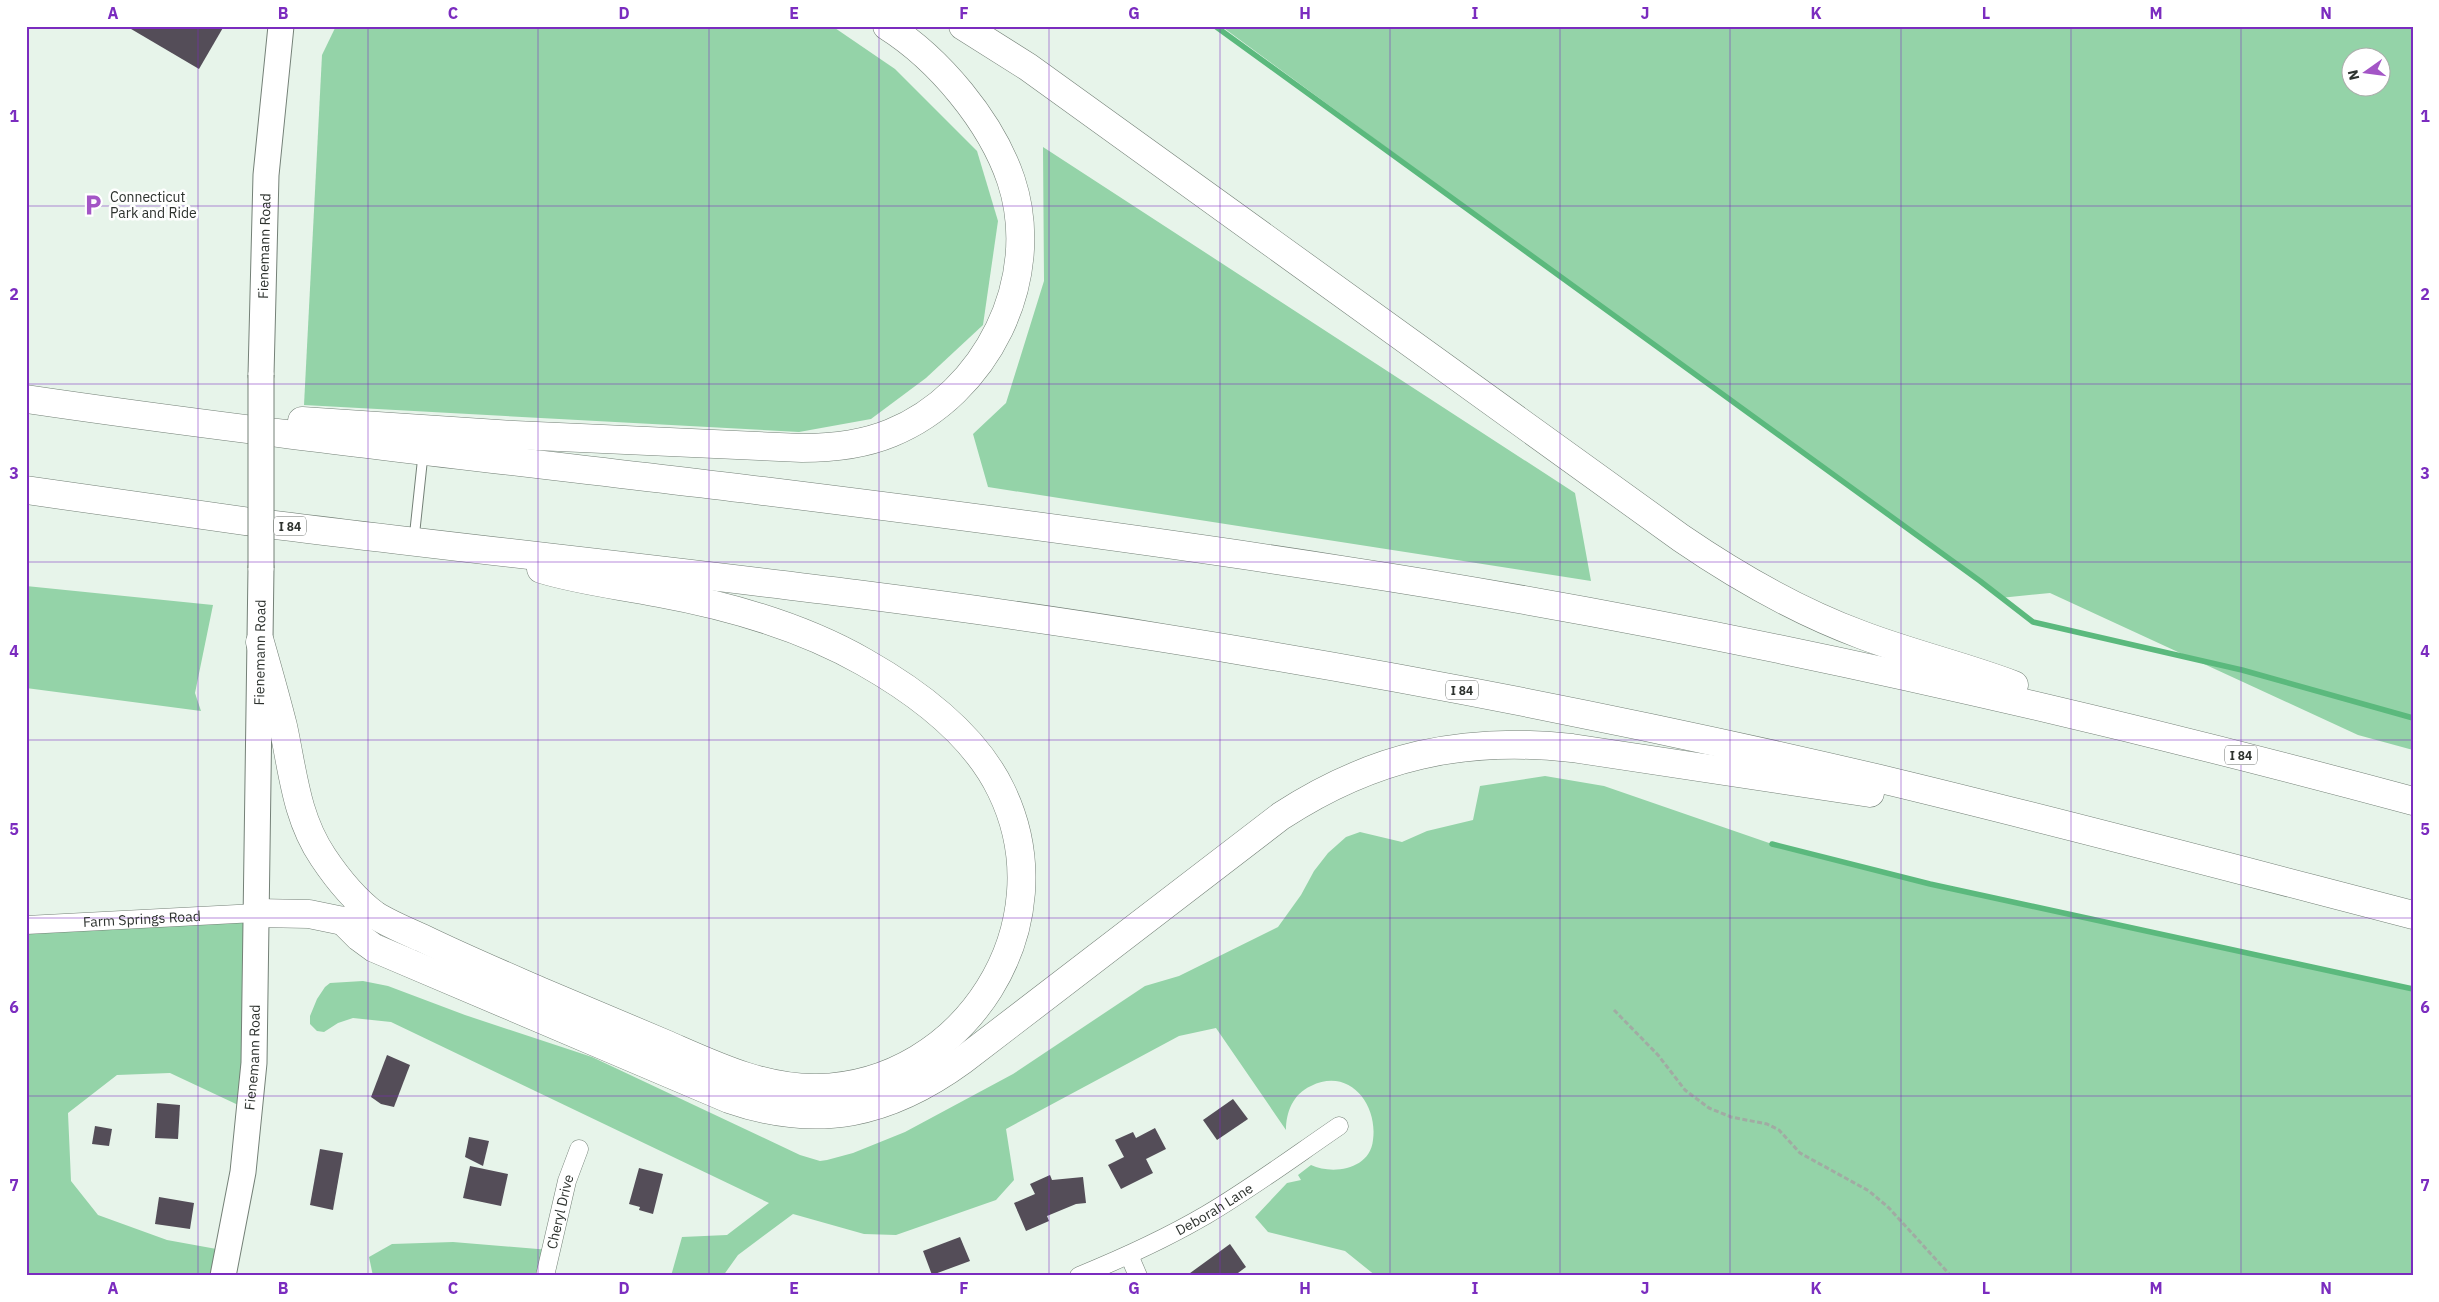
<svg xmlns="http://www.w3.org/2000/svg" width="2439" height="1302" font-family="'IBM Plex Sans',sans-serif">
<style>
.green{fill:#94d3a8;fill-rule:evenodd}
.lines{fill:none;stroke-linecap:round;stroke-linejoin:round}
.stream{stroke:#5bb97d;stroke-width:5.5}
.building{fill:#544d58}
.service-casing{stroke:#748077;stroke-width:11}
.minor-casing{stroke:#748077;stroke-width:19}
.secondary-casing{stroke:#748077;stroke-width:27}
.motorway-casing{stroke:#748077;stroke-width:29}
.path{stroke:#a1aba3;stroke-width:3;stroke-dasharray:5 2.5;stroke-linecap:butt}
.service{stroke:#fff;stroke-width:9}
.minor{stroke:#fff;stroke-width:18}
.secondary{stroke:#fff;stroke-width:25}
.motorway{stroke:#fff;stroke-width:28}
.secondary-bridge-casing{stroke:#748077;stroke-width:27;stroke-linecap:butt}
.secondary-bridge{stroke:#fff;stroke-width:25}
.grid{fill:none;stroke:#7b2cbf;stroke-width:1;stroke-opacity:0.55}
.labels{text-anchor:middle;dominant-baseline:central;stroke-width:5;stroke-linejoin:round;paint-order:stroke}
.shield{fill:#fff;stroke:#6c706d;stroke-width:1}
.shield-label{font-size:12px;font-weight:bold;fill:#2d322e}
.poi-label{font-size:14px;fill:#2d322e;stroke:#fff;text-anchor:start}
.street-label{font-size:14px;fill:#2d322e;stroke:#fff}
.neatline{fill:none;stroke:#7b2cbf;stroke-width:2}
.grid-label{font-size:16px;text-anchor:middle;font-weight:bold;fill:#7b2cbf}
</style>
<rect width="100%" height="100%" fill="#e7f4ea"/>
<g class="green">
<polygon points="336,26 832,26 895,69 977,151 998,221 983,325 926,378 871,419 799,432 304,405 322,55"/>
<path d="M1221 26H2413V750L2358 735 2050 593 2000 598ZM2352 58H2382V88H2352Z"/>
<polygon points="1043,147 1575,493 1591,581 988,487 973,434 1006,403 1044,281"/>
<polygon points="26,586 213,605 195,693 201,711 26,688"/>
<path d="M1545 776 1604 786 1772 844 1930 884 2413 989V1276H1376L1345 1251 1268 1232 1255 1217 1287 1183 1301 1180 1298 1175 1311 1165C1332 1175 1370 1170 1373 1140 1378 1104 1349 1067 1311 1086 1293 1094 1286 1112 1286 1130L1216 1028 1179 1036 1006 1129 1014 1180 996 1200 896 1235 864 1234 793 1214 738 1255 723 1276H671L682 1237 727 1235 769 1203 391 1022 353 1018 338 1023 324 1032 317 1031 310 1024V1016L317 999 325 987 330 983 363 981 388 986 465 1015 592 1057 800 1155 820 1161 827 1160 853 1153 905 1132 1013 1074 1145 986 1179 976 1278 927 1301 895 1314 871 1328 853 1346 837 1360 832 1402 842 1427 831 1473 820 1480 786Z"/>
<polygon points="257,913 251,1111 170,1073 117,1075 68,1113 71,1181 98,1215 167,1240 233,1252 227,1276 26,1276 26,928"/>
<polygon points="453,1242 550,1250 545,1276 373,1276 369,1257 392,1244"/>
</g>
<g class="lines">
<g class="stream">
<polyline points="1215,26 1980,581 2033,622 2242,670 2413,718"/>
<polyline points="1772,844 1930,884 2413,989"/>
</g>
</g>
<g class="building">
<polygon points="126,26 224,26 199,69"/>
<polygon points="387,1055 410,1065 394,1107 381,1104 371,1097"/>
<polygon points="1233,1099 1248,1119 1217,1140 1203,1120"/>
<polygon points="157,1103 180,1105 178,1139 155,1138"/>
<polygon points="95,1126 112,1129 109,1146 92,1144"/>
<polygon points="1155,1128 1166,1149 1146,1159 1153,1173 1121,1189 1108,1165 1124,1157 1115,1140 1133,1132 1136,1138"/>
<polygon points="469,1137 489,1141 483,1166 465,1157"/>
<polygon points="320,1149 343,1153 333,1210 310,1205"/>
<polygon points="470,1166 508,1174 501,1206 463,1198"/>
<polygon points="639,1168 663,1174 653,1214 639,1210 640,1207 629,1204"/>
<polygon points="1050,1175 1052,1180 1083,1177 1086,1203 1076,1204 1047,1216 1049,1221 1026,1231 1014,1203 1035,1194 1030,1184"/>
<polygon points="159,1197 194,1203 190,1229 155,1224"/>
<polygon points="960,1237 970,1261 932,1275 923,1251"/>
<polygon points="1230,1244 1246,1267 1234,1276 1186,1276"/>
</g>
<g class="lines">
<g class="service-casing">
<polyline id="service" points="414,539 423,455"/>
</g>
<g class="minor-casing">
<g id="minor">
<path id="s1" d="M26 925 257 913"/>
<polyline points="1129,1255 1138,1276"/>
<path id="s2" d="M545 1276 567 1181 579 1149"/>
<path id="s3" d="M1079 1276C1123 1258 1165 1239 1206 1215 1252 1188 1295 1156 1339 1126"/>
</g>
</g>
<g class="secondary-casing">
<g id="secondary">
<path id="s4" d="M261 375 266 175 281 26"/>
<path id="s5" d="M223 1276 243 1172 254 1063 261 568"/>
</g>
</g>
<g class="motorway-casing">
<g id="motorway">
<path d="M963 26 1028 67 1681 538C1738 577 1797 611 1862 635 1912 654 1964 666 2014 685"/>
<path d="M26 399C271 435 517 461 763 491 956 515 1150 540 1342 570 1703 625 2060 706 2413 801"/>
<path d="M302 421 514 435 802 448C832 448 862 445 891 433 986 394 1044 280 1011 180 991 121 939 59 887 26"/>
<path d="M26 490C99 500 171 511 244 521 550 560 858 588 1163 638 1408 677 1652 725 1893 782 2067 824 2240 870 2413 915"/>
<path d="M260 642C268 670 276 698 283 726 293 772 296 817 323 857 337 878 355 900 375 915 389 924 406 931 422 938 461 957 501 974 540 991 583 1009 626 1027 668 1045 716 1066 764 1089 817 1088 965 1085 1067 925 1001 790 974 734 917 692 864 662 801 626 730 606 659 593 619 585 580 581 541 569"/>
<polyline points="257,913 309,914 343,921 361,919"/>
<path d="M343 921 359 937 374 948 729 1099C818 1130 889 1114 963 1060L1281 816C1373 756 1463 736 1572 748L1870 793"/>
</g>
</g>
<polyline class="path" points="1614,1010 1658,1055 1685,1090 1709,1108 1731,1117 1767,1124 1779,1130 1800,1153 1869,1191 1889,1208 1951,1276"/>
<use href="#service" class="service"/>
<use href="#minor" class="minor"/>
<use href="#secondary" class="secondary"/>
<use href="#motorway" class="motorway"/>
<g class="secondary-bridge-casing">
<polyline id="secondary-bridge" points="261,568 261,375"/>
</g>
<use href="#secondary-bridge" class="secondary-bridge"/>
</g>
<path class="grid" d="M198 26V1276M368 26V1276M538 26V1276M709 26V1276M879 26V1276M1049 26V1276M1220 26V1276M1390 26V1276M1560 26V1276M1730 26V1276M1901 26V1276M2071 26V1276M2241 26V1276M26 206H2413M26 384H2413M26 562H2413M26 740H2413M26 918H2413M26 1096H2413"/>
<defs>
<g id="parking-bare" transform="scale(1.725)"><path d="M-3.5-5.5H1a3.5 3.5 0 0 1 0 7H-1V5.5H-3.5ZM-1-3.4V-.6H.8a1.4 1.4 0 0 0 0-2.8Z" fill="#a355c6" stroke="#fff" stroke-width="2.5" paint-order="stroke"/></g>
</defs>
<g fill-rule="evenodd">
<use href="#parking-bare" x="93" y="205"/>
</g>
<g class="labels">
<g class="shield">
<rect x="274" y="516.5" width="32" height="19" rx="4"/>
<rect x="1446" y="680.5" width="32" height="19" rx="4"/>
<rect x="2225" y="745.5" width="32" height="19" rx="4"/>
</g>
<g class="shield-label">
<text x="290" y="526">I 84</text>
<text x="1462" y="690">I 84</text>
<text x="2241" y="755">I 84</text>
</g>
<g class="poi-label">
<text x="110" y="197">Connecticut<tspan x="110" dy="16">Park and Ride</tspan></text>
</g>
<g class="street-label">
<text stroke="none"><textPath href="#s4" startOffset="129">Fienemann Road</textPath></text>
<text stroke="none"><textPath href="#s5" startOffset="626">Fienemann Road</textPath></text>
<text stroke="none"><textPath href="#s1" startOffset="116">Farm Springs Road</textPath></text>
<text stroke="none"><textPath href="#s5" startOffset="221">Fienemann Road</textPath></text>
<text stroke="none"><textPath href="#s3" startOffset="151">Deborah Lane</textPath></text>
<text stroke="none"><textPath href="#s2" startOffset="66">Cheryl Drive</textPath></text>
</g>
</g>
<rect width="2439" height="1302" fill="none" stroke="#ffffff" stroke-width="55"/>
<g transform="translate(2366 72) rotate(256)"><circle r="24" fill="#ffffff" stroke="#abadab"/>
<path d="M0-4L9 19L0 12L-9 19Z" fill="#a355c6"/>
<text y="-8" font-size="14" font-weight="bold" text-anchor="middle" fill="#2d322e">N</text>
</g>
<rect x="28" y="28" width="2384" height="1246" class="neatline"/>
<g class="grid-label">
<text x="113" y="19">A</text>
<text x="283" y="19">B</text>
<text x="453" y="19">C</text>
<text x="624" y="19">D</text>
<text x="794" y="19">E</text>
<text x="964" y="19">F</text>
<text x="1134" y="19">G</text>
<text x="1305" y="19">H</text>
<text x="1475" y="19">I</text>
<text x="1645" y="19">J</text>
<text x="1816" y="19">K</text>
<text x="1986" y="19">L</text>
<text x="2156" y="19">M</text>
<text x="2326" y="19">N</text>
<text x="14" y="122">1</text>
<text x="2425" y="122">1</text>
<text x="14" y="300">2</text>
<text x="2425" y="300">2</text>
<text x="14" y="479">3</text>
<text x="2425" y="479">3</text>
<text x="14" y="657">4</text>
<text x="2425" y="657">4</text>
<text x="14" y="835">5</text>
<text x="2425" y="835">5</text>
<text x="14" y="1013">6</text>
<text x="2425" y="1013">6</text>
<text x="14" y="1191">7</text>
<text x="2425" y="1191">7</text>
<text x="113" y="1294">A</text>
<text x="283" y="1294">B</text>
<text x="453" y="1294">C</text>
<text x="624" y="1294">D</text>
<text x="794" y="1294">E</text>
<text x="964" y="1294">F</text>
<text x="1134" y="1294">G</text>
<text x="1305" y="1294">H</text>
<text x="1475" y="1294">I</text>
<text x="1645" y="1294">J</text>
<text x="1816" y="1294">K</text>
<text x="1986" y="1294">L</text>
<text x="2156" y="1294">M</text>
<text x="2326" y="1294">N</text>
</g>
</svg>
